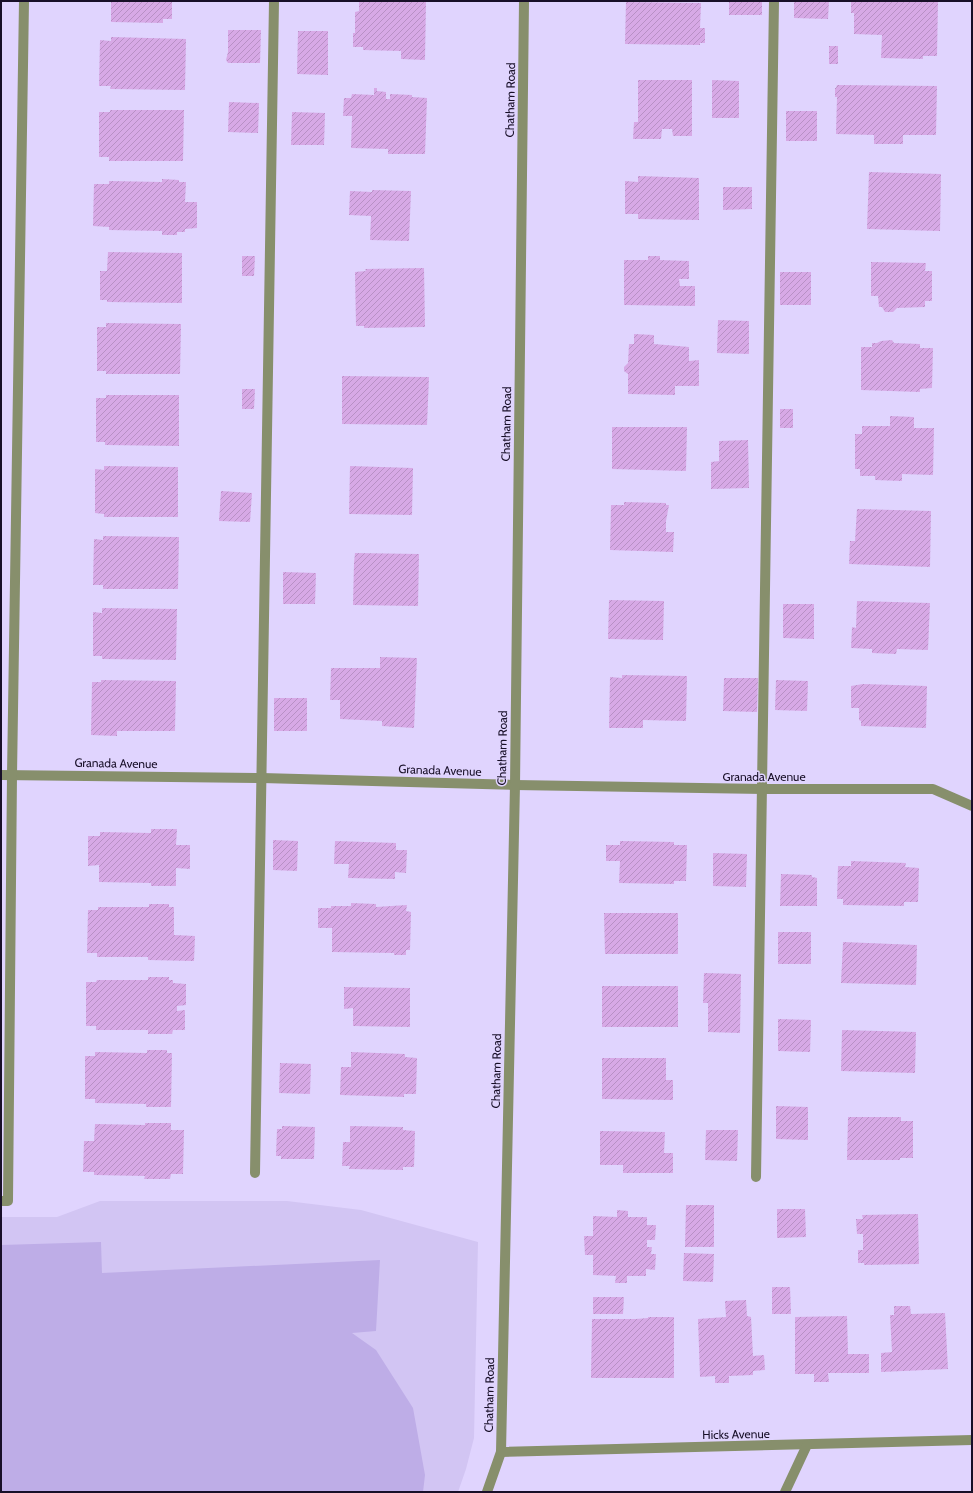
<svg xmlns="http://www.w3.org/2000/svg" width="973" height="1493" font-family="Cabin,sans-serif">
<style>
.built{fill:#d2c5f3}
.pitch{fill:#beade7}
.building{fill:url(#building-hatch)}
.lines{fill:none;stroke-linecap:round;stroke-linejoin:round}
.minor{stroke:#878f6c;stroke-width:10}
.labels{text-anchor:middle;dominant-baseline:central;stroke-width:3;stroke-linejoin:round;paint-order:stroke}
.street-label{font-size:12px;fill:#180f28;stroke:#e0d4fe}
</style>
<defs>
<pattern id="building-hatch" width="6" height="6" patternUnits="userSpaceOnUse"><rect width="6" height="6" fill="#d7a9e6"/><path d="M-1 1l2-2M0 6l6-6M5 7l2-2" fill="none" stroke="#b890c5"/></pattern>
</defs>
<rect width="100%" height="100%" fill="#e0d4fe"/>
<polygon class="built" points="100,1201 287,1201 361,1210 478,1242 474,1438 466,1469 458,1492 1,1492 1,1217 57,1217"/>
<polygon class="pitch" points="101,1242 102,1273 380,1260 376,1331 352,1333 376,1350 413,1408 425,1475 423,1492 1,1492 1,1245"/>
<g class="building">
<polygon points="111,1 172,1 172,19 163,19 163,23 111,22"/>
<polygon points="359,1 426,1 425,60 401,59 401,51 363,50 363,47 353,47 353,33 355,33 355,12 359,11"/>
<rect x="729" y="1" width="33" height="14"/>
<polygon points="794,1 829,1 828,19 794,18"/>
<polygon points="851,1 938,1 937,56 923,56 923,59 881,58 882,35 854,34 854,13 851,13"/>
<polygon points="626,2 701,3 700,28 705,28 705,43 700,43 700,45 625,44"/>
<polygon points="228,30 261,30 260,63 228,63 226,60 228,52"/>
<polygon points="298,31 328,31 328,75 297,74"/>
<polygon points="111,37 186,39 185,90 110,89 111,86 99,86 100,40 111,41"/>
<rect x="829" y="46" width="9" height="18"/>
<polygon points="638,80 692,80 692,136 673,136 672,129 662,129 661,139 633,139 634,122 638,122"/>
<polygon points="712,80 739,81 739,118 712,118"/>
<polygon points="837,85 937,86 936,135 903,135 903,144 874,144 874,135 836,134 837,97 835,97 835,88 836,88"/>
<polygon points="374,88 377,88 377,91 386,92 386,99 390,99 390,94 412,95 412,97 427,98 425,154 388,154 388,149 351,148 352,116 343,116 344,98 351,98 352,94 374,95"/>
<polygon points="229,102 259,103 258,133 228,132"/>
<polygon points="110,110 184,110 183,161 109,161 109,157 99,157 99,112 110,112"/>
<rect x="786" y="111" width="31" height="30"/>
<polygon points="292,112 325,113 324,145 291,145"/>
<polygon points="869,172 941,174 940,231 867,229"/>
<polygon points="638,176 699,178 699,220 638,219 638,214 625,214 625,181 638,182"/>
<polygon points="162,179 179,180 179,182 186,182 185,202 197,202 197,228 185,229 185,232 177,232 177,235 162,235 162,231 109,230 109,227 93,226 94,184 109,184 109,181 162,182"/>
<polygon points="723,187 752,187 752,209 723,210"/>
<polygon points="372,190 411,191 409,241 370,240 371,216 349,215 350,191 372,192"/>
<polygon points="108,252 182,253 182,303 107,302 107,300 100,300 100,271 107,271"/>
<polygon points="242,256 255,256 254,276 242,276"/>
<polygon points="648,256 660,256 660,260 689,261 689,279 679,279 680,286 695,286 695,306 624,305 624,260 648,260"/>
<polygon points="871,262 926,263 925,271 932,271 932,301 925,301 925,307 897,308 893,312 885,312 882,307 879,307 878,296 871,296"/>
<polygon points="424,268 425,327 364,328 364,326 356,326 355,272 366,271 365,269"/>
<rect x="780" y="272" width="31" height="33"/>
<polygon points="718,320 749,321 749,354 717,353"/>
<polygon points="106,323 181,324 180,374 106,374 106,371 97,371 97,327 106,327"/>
<polygon points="634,334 654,335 654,344 689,347 689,361 699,360 699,386 675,386 675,395 628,394 628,374 624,371 624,367 628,363 629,344 634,344"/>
<polygon points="892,340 894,343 920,344 920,348 933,348 932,388 920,389 920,392 861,390 861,347 872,347 872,343 877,343 881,341"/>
<polygon points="342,376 429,377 427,425 342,424"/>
<polygon points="242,389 255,389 254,409 242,409"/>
<polygon points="106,395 179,395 179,446 105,445 105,442 96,442 96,398 106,398"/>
<rect x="780" y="409" width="13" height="19"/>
<polygon points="890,416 914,417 914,428 934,428 933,475 902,474 902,481 875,480 875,476 860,476 860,469 855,469 855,434 862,434 862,426 890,426"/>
<polygon points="612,427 687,427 686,471 612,469"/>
<polygon points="748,440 749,488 711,489 711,462 719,461 719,441"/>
<polygon points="104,466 178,467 178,517 104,517 104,514 95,513 95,469 104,470"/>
<polygon points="350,466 413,468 412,515 349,514"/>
<polygon points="221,491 252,493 250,522 219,521"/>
<polygon points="624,502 666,503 666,505 669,505 666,521 666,532 674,532 673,552 610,550 611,505 624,505"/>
<polygon points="857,509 931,511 930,567 849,564 850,541 855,541"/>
<polygon points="103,536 179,537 178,589 103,589 103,585 93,585 94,539 103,540"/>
<polygon points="355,553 419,554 418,606 353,605 354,563"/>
<polygon points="283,572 316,573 315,604 283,604"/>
<polygon points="609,600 664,601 663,640 608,639"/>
<polygon points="857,601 930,603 928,650 897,649 896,654 872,653 872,649 851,648 852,627 856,628"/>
<polygon points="783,604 814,604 814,639 783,638"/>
<polygon points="102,608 177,609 176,660 102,659 102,656 93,656 93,612 102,613"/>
<polygon points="380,657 417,658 414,728 382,726 382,721 340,719 340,700 330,700 331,668 380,668"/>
<polygon points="622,675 687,676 686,721 643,720 643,728 609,728 610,677 622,678"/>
<polygon points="724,678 758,678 757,712 723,711"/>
<polygon points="101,680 176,681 175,731 117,731 117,736 91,735 92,682 101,682"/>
<polygon points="776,680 808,681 807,711 775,710"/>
<polygon points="863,684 927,686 926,728 861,726 861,721 859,720 859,708 851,708 851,686"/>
<rect x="274" y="698" width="33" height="33"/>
<polygon points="151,829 177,829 176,845 190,845 190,869 176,868 176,886 151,886 151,883 99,882 99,865 88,866 88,836 100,836 100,832 151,833"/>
<polygon points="273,840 298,841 297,871 273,870"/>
<polygon points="335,841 396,843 396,850 407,850 406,873 395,872 395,879 348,878 349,864 334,864"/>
<polygon points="620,841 674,842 674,845 687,845 686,881 674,881 674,884 619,883 620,861 606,861 606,845 620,845"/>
<polygon points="713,853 747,854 746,887 713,886"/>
<polygon points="851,861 906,863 905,867 919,868 918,902 904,902 904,906 843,905 843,899 837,899 838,866 851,866"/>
<polygon points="781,874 812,875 812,877 817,878 817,906 780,906"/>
<polygon points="351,903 376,904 376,907 407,905 406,911 411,912 410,950 406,950 406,955 394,955 394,953 332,952 332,928 318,928 318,908 331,908 331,906 351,906"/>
<polygon points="149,904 169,904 169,907 174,907 174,935 195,936 194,961 148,960 148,957 97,957 97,953 87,953 88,910 98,910 98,907 149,907"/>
<polygon points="604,913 678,913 678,954 605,954"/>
<rect x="778" y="932" width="33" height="32"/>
<polygon points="843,942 917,945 916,985 841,983"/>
<polygon points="704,973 741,974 740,1033 708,1032 708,1003 703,1003"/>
<polygon points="148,977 169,977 169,980 173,980 173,983 186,984 186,1005 177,1006 177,1011 185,1010 185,1030 173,1030 172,1034 148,1034 148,1030 96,1030 96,1026 86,1026 86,982 96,982 97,980 148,980"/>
<rect x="602" y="986" width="76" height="41"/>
<polygon points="344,987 410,988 410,1027 353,1026 353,1008 344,1009"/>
<polygon points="778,1019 811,1020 810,1052 778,1051"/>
<polygon points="842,1030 916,1032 915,1073 841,1071"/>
<polygon points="147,1050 167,1050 167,1053 172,1053 171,1107 146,1107 146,1104 95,1103 95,1099 85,1099 85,1056 95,1056 95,1052 147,1053"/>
<polygon points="351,1052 405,1054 405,1057 417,1058 416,1094 404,1094 404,1097 340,1095 341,1067 351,1067"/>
<polygon points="602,1058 666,1058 666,1080 673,1080 673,1100 602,1099"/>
<polygon points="280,1063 311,1064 310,1094 279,1093"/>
<polygon points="776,1106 808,1107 808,1140 776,1139"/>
<polygon points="848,1117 901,1117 901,1121 913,1121 913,1158 900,1158 900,1160 847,1160"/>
<polygon points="145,1123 171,1123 171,1130 184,1130 183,1174 171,1174 170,1179 144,1179 145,1176 94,1175 94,1172 83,1172 84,1141 94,1141 95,1124 145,1125"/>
<polygon points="282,1126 315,1127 314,1159 281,1159 281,1156 276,1156 277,1129 282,1129"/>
<polygon points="350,1126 403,1127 403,1130 415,1131 414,1167 403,1167 403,1170 349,1169 350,1166 342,1166 343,1142 350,1142"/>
<polygon points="706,1130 738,1130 737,1161 705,1160"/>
<polygon points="600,1131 665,1132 664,1153 673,1153 673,1173 623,1173 623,1165 600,1165"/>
<polygon points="686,1205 714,1205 714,1247 685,1247"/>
<polygon points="777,1209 805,1209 806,1237 777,1238"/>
<polygon points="617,1210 628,1211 628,1217 647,1217 647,1225 656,1225 655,1240 647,1240 647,1247 652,1247 651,1254 656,1254 655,1270 646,1269 646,1276 627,1276 627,1283 615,1283 616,1276 593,1275 593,1255 585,1255 584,1236 593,1236 593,1216 617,1217"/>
<polygon points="918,1214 919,1264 864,1265 864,1263 858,1263 858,1250 863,1250 863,1234 857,1234 856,1219 863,1219 862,1215"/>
<polygon points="684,1253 714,1254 713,1282 683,1281"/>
<polygon points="772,1287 790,1287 791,1314 772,1314"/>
<polygon points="593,1297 624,1297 623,1314 593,1314"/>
<polygon points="746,1300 747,1316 751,1317 753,1356 764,1355 765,1370 753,1371 753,1375 729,1376 729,1383 715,1383 715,1376 700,1377 698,1319 726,1317 725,1301"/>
<polygon points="894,1306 910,1306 911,1314 945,1313 948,1369 881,1372 881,1353 892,1352 890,1315 894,1315"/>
<polygon points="847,1316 848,1354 869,1354 869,1373 828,1373 829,1382 814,1382 814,1374 795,1374 795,1317"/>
<polygon points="648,1317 674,1317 674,1378 591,1378 592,1319 636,1319 648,1318"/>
</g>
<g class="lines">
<g class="minor">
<polyline points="1,775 262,778 515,785 763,789 933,789 972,806"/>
<polyline points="255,1173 274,1"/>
<polyline points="756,1177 774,1"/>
<polyline points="1,1201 8,1201 12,775 24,1"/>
<polyline points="501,1452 972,1440"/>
<polyline points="487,1492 501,1452 515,785 524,1"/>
<polyline points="785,1492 807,1445"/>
</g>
</g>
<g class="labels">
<g class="street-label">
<text transform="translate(510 100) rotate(-89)">Chatham Road</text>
<text transform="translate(506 424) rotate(-89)">Chatham Road</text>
<text transform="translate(502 748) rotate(-89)">Chatham Road</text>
<text transform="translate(116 763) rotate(1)">Granada Avenue</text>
<text transform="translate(440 770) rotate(2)">Granada Avenue</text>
<text x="764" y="776">Granada Avenue</text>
<text transform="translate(496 1071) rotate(-89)">Chatham Road</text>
<text transform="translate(489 1395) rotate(-89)">Chatham Road</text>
<text transform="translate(736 1434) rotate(-1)">Hicks Avenue</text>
</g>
</g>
<rect width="973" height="1493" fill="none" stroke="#180f28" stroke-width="4"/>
</svg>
